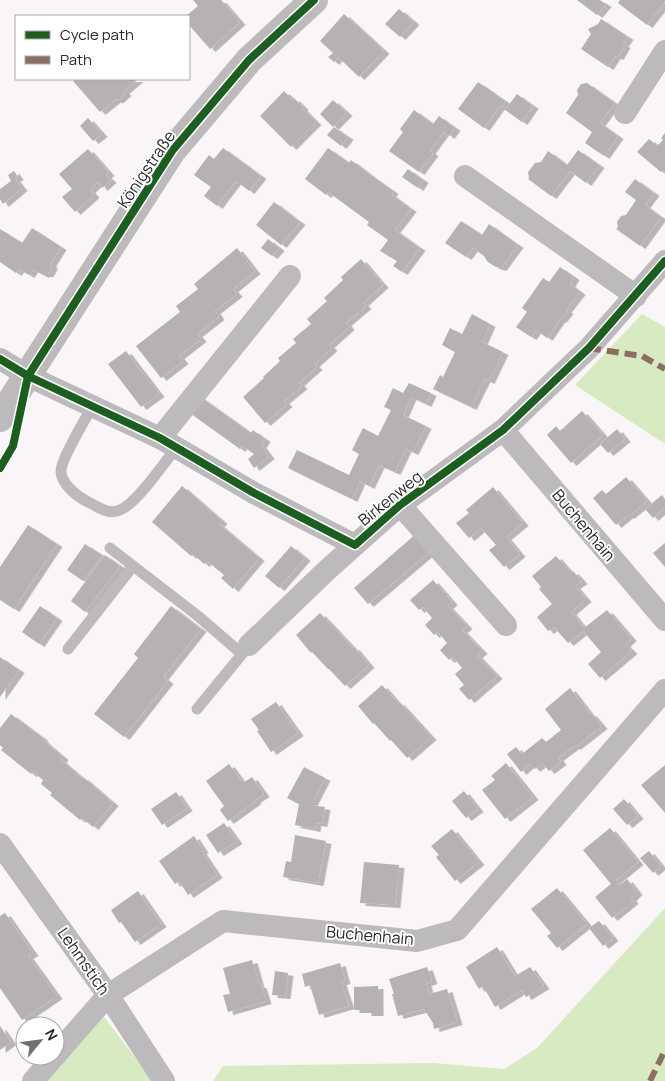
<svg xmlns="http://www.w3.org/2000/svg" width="665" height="1081" font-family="Manrope,sans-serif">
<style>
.green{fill:#d8eac2}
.building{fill:#b6b2b4;filter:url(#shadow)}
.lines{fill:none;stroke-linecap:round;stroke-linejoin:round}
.lane{stroke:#bcbabc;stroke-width:11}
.street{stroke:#bcbabc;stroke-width:22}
.secondary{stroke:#bcbabb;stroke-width:28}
.quiet{stroke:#8d6e63;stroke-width:6;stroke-dasharray:12 6;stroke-linecap:butt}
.cycleway-casing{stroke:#fff;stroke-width:11}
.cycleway{stroke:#1b5e20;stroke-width:8}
.labels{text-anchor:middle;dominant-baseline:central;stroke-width:4;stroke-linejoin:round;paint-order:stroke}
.street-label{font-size:16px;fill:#292628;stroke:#fff}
</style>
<defs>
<filter id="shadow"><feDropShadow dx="5.5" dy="3" stdDeviation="0" flood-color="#0004"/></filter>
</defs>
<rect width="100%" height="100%" fill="#faf6f8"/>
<g class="green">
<polygon points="642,314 665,327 665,444 575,385"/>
<polygon points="665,908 665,1081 213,1081 223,1066 433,1063 504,1069 537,1048"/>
<polygon points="101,1013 153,1081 43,1081"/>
</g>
<g class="building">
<polygon points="193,0 221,0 240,22 210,49 189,25 189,16 186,16 198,6"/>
<polygon points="577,0 600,0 606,4 597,15"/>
<polygon points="620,0 665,0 665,2 647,25 618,3"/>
<polygon points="399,9 414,22 400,37 385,24"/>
<polygon points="344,14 384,51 359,77 338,57 334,62 328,57 333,53 320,41"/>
<polygon points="601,19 628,37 623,44 625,45 618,57 615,56 608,67 581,49 591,34 588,29 598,24"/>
<polygon points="76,79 138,79 124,91 126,93 117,101 116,99 100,112 73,81"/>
<polygon points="478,82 505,101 502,106 499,107 484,128 458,109"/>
<polygon points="587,83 615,103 600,123 618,136 604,156 585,143 592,132 566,113 578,95 577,90 581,84"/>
<polygon points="284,91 293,100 294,98 303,107 302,108 316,122 291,147 260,116"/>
<polygon points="517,94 533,106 522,122 505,110"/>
<polygon points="333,100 347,113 333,127 320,114"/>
<polygon points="414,110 433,124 439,116 455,128 449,136 444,132 430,151 433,153 419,172 389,151 403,132 400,129"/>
<polygon points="88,118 102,134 93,141 80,126"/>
<polygon points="334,127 348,137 341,146 327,135"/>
<polygon points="665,133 665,172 663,170 661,172 637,152 649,139 657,146 663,140 661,138"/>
<polygon points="223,148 261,176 249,191 236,181 217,206 204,196 211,187 194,175 209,155 214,159"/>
<polygon points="328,148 349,163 351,160 372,176 393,191 391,194 411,209 395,230 420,248 402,272 393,266 397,261 380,251 388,240 367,225 369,222 328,192 326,195 305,179"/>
<polygon points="88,149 109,173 106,175 111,180 102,188 98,182 90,190 94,195 75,212 62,197 72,189 59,174"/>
<polygon points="578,150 599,165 586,183 570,171 551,196 528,179 529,178 528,172 535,163 541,162 548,151 567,165"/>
<polygon points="408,169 423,180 418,188 402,177"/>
<polygon points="14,171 18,177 15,179 22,188 3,204 0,199 0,189 11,181 8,175"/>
<polygon points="635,179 654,193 645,205 661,217 640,246 616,229 618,227 617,222 621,216 626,215 636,200 625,192"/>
<polygon points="274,202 300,222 281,245 256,225"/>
<polygon points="461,221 482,235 489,224 518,245 501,268 494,266 487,261 484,256 473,248 466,257 445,243"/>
<polygon points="32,228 61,247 51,263 52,267 48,274 44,274 43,275 33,269 29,275 19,269 16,273 0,262 0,229 22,243"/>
<polygon points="268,239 279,248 272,256 261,248"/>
<polygon points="237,248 255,271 233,289 237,294 215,311 219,317 197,334 201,339 179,356 183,361 161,378 136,346 180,312 176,306 198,289 194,284"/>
<polygon points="361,259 383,285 363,303 366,306 346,323 349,327 329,345 332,348 314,364 317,367 299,383 302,386 284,401 287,404 265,423 243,397 264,378 263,377 280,361 278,358 296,343 293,339 311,324 307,319 327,301 324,298 343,280 341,277"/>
<polygon points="560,267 574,277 570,284 580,292 566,310 568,311 561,320 560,319 547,338 536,330 531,337 516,327 527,312 522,308 543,278 549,282"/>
<polygon points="472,314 490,324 482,342 503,352 489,381 485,379 471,407 433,389 440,375 443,377 455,352 442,345 450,328 462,334"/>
<polygon points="126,351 159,394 141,407 108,364"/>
<polygon points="409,383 431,393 426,404 411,397 403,415 426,426 413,452 406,449 395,472 379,465 369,486 360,481 352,499 288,468 297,450 349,475 359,454 352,450 363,428 378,436 391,410 384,407 393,388 403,393"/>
<polygon points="199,396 251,433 253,430 265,439 261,445 269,456 254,468 248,459 254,454 242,446 240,449 187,411"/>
<polygon points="582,411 603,435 571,463 547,435 556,426 560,431"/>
<polygon points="617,429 625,439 608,453 600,444"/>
<polygon points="626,477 647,501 629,516 628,515 616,525 593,498 602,490 606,494"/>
<polygon points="182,486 222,521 219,524 259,558 233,589 221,578 224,575 207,561 204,564 193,554 191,556 152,522"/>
<polygon points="493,487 523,523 506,537 520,554 504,567 489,550 496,545 481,528 469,538 456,523 469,513 466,510"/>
<polygon points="662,495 665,499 665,507 653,518 645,509"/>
<polygon points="28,525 57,544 14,609 0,600 0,567"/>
<polygon points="418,532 433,549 368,604 354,588"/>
<polygon points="665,543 665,567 653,553"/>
<polygon points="85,544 102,555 83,581 67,570"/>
<polygon points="291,546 305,558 279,588 265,576"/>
<polygon points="105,555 120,566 85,612 71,601"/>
<polygon points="556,556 571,573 573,571 582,581 575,586 586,599 571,612 584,628 607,610 631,638 625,644 632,651 600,678 588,664 601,652 583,631 568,643 554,627 548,631 537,617 552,604 539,589 541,587 532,576"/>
<polygon points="433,580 452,602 448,606 467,626 462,630 482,651 477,655 497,676 469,700 459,689 464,685 455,674 462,668 453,657 449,660 440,650 447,643 438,632 434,635 425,625 432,618 423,607 419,610 410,600"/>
<polygon points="40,606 57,618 39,644 22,632"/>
<polygon points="171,606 201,629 163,677 168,681 124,737 94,714 138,658 134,654"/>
<polygon points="320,613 353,648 354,647 369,665 345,686 329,669 328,669 312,652 311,653 296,635"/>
<polygon points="0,657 19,670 0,697"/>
<polygon points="382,685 398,703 399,702 431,737 407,758 391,740 390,741 374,723 373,724 358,706"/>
<polygon points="570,688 590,714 591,713 602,726 575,747 574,746 558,758 561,762 549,771 542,763 535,769 530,764 521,772 507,754 516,747 522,754 542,738 546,742 561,730 545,709"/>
<polygon points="276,702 298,733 271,752 257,731 259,730 251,719"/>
<polygon points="11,714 43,738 42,739 63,757 61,760 82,778 83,777 113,803 93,827 82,818 80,820 50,795 52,793 41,784 43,780 33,772 31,774 1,750 3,748 0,745 0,728"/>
<polygon points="506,763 533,797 505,819 482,790 495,780 491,776"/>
<polygon points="229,764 243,783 252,777 264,794 255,800 256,801 228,821 220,810 224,806 206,781"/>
<polygon points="665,765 665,813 641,785"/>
<polygon points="304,767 325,778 311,805 325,807 322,824 316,823 315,829 295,825 299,804 287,798"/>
<polygon points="464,791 478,809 466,818 452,801"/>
<polygon points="176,792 187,808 162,825 151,809"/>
<polygon points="624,799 638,816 627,825 613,809"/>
<polygon points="224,823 237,841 218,853 206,835"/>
<polygon points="610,828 638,862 616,880 620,885 627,879 637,892 631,898 633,901 612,918 595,897 611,884 583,850"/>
<polygon points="452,829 479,862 455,881 436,857 439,855 431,846"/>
<polygon points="295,835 326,841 318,883 283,877 286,861 291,862"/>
<polygon points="194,836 203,850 201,851 217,875 188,895 179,881 175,884 159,861"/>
<polygon points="649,851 661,866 653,873 640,858"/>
<polygon points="364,862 399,865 395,905 360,903"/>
<polygon points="557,888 587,924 557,948 547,936 551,933 531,909"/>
<polygon points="138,891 161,924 135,942 121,922 119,923 111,910"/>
<polygon points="5,913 33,953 28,956 57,996 22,1020 0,988 0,916"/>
<polygon points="599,921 613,938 603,946 589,928"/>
<polygon points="497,947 515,976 530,967 544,986 526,997 522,990 495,1007 483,986 479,989 466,967"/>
<polygon points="252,960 259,985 261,985 266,1001 228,1012 223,995 230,994 223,968"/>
<polygon points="340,963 345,981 341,982 349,1006 319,1015 310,985 305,987 302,974"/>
<polygon points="427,967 432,981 426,983 429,994 447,989 457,1022 434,1029 433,1023 424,1009 398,1016 392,994 394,994 389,979"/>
<polygon points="275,971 288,973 285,996 272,995"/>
<polygon points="378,986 378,1013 366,1013 366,1010 354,1010 354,987"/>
<polygon points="0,1026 11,1042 0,1050"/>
</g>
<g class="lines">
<g class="lane">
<path d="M92 407C86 418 60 461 61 472 62 485 78 497 88 502 99 507 108 515 120 510 137 503 164 463 176 448"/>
<polyline points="110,548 198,616 242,654"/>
<polyline points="68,649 133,566"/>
<polyline points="197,709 247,648"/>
</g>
<g class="street">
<polyline points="625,113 665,51"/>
<polyline points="465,176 636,296"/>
<polyline points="0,359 28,376 160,438 254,493 355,545 400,505 503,430 589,348 665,261"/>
<polyline points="503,430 665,620"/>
<polyline points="160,438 290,276"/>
<polyline points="400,505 506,625"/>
<polyline points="249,645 326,571 355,545"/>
<polyline points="0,844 108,995 164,1081"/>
<polyline points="33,1081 108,995 223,921 417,941 457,930 665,690"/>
</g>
<polyline class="secondary" points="0,418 172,151 249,60 314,0"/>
<g class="quiet">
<polyline points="589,348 642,356 665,369"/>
<polyline points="650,1081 665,1050"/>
</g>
<g class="cycleway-casing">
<g id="cycleway">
<polyline points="0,359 28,376 160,438 254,493 355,545 400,505 503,430 589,348 665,261"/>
<polyline points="0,468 13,446 28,376 172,151 249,60 314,0"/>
</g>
</g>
<use href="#cycleway" class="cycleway"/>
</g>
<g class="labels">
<g class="street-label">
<text transform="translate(146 169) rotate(-56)">Königstraße</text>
<text transform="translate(390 498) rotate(-39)">Birkenweg</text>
<text transform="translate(584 525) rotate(50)">Buchenhain</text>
<text transform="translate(370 935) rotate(5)">Buchenhain</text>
<text transform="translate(84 961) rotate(55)">Lehmstich</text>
</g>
</g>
<rect x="15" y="15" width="175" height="65" fill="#ffffff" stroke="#a9a8a9"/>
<rect x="25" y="31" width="25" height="8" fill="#1b5e20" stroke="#a9a8a9"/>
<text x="60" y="40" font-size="15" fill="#292628">Cycle path</text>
<rect x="25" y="56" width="25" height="8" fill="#8d6e63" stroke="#a9a8a9"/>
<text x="60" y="65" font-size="15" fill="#292628">Path</text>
<g transform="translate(40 1041) rotate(61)"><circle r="24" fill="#ffffff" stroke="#a9a8a9"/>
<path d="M0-4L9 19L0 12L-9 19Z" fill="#726f71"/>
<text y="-8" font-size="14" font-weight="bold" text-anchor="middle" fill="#292628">N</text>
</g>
</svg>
